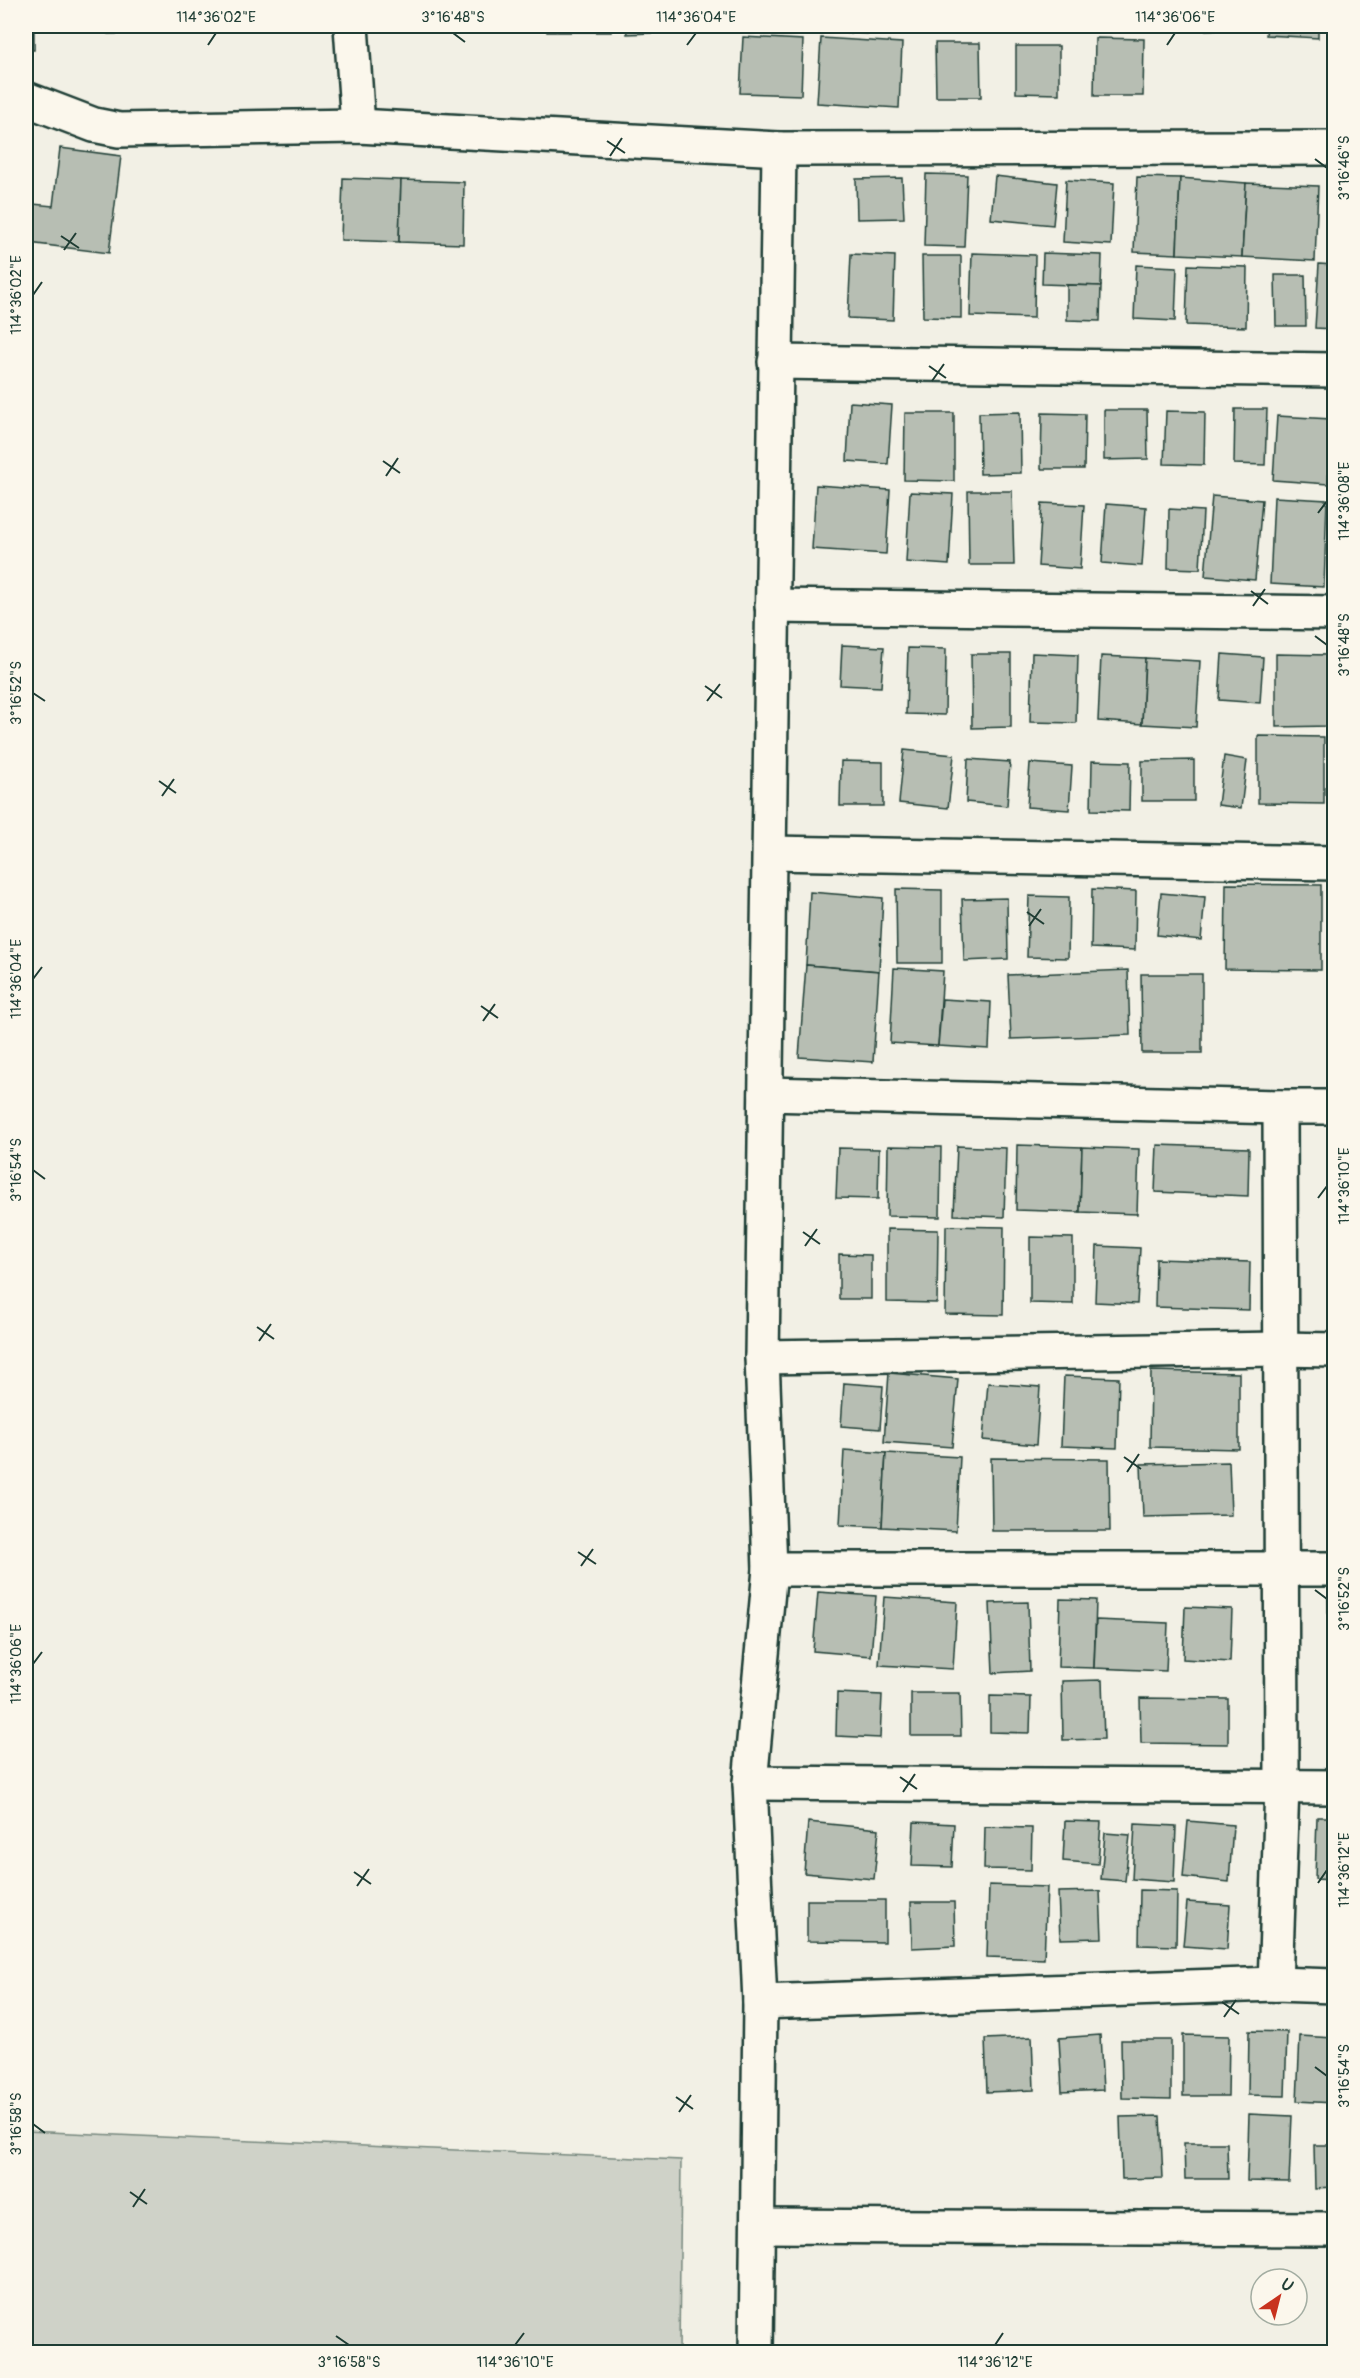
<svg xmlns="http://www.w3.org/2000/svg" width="1360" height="2378" font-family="Pangolin,sans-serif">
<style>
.green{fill:#cfd2c8;stroke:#77887e;stroke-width:1.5}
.building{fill:#b7beb3;stroke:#1f3d34;stroke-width:1.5}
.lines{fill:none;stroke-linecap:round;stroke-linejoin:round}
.street-casing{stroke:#1f3d34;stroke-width:38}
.street{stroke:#fbf7ec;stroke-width:33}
.ticks{fill:none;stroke:#1f3d34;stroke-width:2}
.neatline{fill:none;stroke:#1f3d34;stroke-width:2}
.ticks-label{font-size:15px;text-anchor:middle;fill:#1f3d34}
</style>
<rect width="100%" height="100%" fill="#f2f0e5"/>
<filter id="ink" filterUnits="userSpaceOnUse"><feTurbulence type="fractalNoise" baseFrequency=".0167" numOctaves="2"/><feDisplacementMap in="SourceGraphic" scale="12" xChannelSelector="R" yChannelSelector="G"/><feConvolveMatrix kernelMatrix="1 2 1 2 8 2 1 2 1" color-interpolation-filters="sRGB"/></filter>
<g filter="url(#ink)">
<polygon class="green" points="26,2131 681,2160 679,2352 26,2352"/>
<g class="building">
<rect x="26" y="26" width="8" height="24"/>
<polygon points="108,26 150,26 150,33 108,34"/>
<rect x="547" y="26" width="64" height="6"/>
<polygon points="626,26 673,26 674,32 627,34"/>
<polygon points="695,26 751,26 751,28 695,29"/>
<polygon points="821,26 869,26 869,34 821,31"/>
<polygon points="1204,26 1247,26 1247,28 1204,30"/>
<polygon points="1267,26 1318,26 1318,38 1266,35"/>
<polygon points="743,37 803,40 801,95 740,93"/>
<polygon points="821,38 902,43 899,108 817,103"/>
<polygon points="1095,38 1144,39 1143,96 1094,96"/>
<polygon points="935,43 980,43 981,97 936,97"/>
<polygon points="1016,46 1059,46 1059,94 1016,93"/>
<polygon points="60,148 121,156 109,253 29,243 33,204 53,206"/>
<polygon points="926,174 967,175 964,247 924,246"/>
<polygon points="995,176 1057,183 1053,225 991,219"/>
<polygon points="1137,177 1180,178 1177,254 1134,252"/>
<polygon points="343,178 401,180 399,242 341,240"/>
<polygon points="902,178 904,218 857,219 856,179"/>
<polygon points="1180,178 1246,183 1242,257 1177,254"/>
<polygon points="401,180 464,182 463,244 399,242"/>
<polygon points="1066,180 1114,183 1111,245 1063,242"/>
<polygon points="1246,183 1318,186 1315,261 1242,257"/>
<polygon points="972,253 1035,255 1034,318 970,316"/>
<polygon points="1043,253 1102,255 1101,286 1042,284"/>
<polygon points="851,254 895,256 893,320 848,318"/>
<polygon points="922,256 961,256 961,318 923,317"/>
<polygon points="1319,264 1334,265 1334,329 1315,328"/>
<polygon points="1136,265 1177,267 1175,321 1134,319"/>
<polygon points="1188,265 1247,267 1246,327 1186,325"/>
<polygon points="1275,275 1305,275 1306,326 1276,326"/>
<polygon points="1067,285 1101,286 1100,321 1067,320"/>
<polygon points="850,402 892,405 888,464 847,461"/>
<polygon points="1235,409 1267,409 1265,465 1234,464"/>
<polygon points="1104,410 1147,410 1148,459 1104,460"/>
<polygon points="1166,411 1205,412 1204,465 1164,464"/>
<polygon points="1020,412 1021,473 980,474 979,413"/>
<polygon points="905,413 954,413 954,481 904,480"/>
<polygon points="1042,413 1085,414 1084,469 1041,469"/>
<polygon points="1277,416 1331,419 1328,484 1273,480"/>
<polygon points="816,485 890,490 886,554 812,549"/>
<polygon points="968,491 1012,491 1014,565 969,565"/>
<polygon points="910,492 953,494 949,565 906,562"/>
<polygon points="1212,496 1262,500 1255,580 1205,576"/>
<polygon points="1274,497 1327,500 1324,587 1270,584"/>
<polygon points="1042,503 1084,505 1080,569 1038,566"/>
<polygon points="1106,504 1146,507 1142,566 1102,563"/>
<polygon points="1169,509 1203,511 1200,569 1168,568"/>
<polygon points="842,645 884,647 881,687 840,685"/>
<polygon points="908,648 946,649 945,715 906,714"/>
<polygon points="1032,653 1078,655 1076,723 1030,722"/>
<polygon points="971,654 1011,654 1011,727 972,728"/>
<polygon points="1222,654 1263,657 1260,703 1219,700"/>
<polygon points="1276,654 1329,655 1329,726 1276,727"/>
<polygon points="1101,656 1145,658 1142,724 1098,721"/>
<polygon points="1145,658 1200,661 1196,727 1142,724"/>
<polygon points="1258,736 1324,737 1324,804 1258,803"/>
<polygon points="1333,740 1334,740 1334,796 1332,796"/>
<polygon points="904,750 954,755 948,808 899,803"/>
<polygon points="1224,756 1247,760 1241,808 1218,805"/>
<polygon points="968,759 1010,762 1007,806 966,802"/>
<polygon points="1194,760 1194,801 1142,801 1142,761"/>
<polygon points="841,761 883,762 883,806 840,806"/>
<polygon points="1092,761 1130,762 1129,811 1091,810"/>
<polygon points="1030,763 1072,766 1069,810 1027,807"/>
<polygon points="1226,884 1321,885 1321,970 1225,969"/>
<polygon points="896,889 942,890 942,963 897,963"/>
<polygon points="1092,889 1136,891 1135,950 1091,948"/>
<polygon points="810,892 883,898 879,971 806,965"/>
<polygon points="1161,893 1205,897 1201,940 1157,935"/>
<polygon points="1029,896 1069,897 1068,958 1027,957"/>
<polygon points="1007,898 1008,959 964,961 962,899"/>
<polygon points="806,965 879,971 873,1062 799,1057"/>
<polygon points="894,968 943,971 938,1046 890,1043"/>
<polygon points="1128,970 1130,1035 1011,1039 1008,975"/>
<polygon points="1141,974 1202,974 1202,1053 1142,1053"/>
<polygon points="942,999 991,1002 989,1049 938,1046"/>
<polygon points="1331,1007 1334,1007 1334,1049 1328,1048"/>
<polygon points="1334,1140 1334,1194 1331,1194"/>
<polygon points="1017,1145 1082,1147 1080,1212 1016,1210"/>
<polygon points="1157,1145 1249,1148 1248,1196 1155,1192"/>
<polygon points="888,1146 941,1147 940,1217 887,1216"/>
<polygon points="957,1146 1006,1148 1004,1217 954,1215"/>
<polygon points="1082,1147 1139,1149 1137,1214 1080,1212"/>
<polygon points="838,1148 879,1149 878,1199 836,1198"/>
<polygon points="946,1226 1004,1227 1003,1315 945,1314"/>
<polygon points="887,1229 938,1230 937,1303 887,1302"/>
<polygon points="1030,1237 1073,1238 1073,1304 1030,1303"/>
<polygon points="1097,1246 1140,1248 1137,1304 1095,1302"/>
<polygon points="839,1254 871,1255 871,1299 839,1299"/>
<polygon points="1156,1259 1250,1262 1249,1310 1155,1307"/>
<polygon points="1332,1260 1334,1261 1334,1308 1329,1307"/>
<polygon points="1151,1371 1239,1373 1239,1449 1150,1447"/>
<polygon points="889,1373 958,1379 952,1447 884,1442"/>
<polygon points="1064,1376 1119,1378 1117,1448 1061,1446"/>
<polygon points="844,1383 883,1386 880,1429 841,1426"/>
<polygon points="988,1383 1040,1387 1036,1445 983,1440"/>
<polygon points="844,1450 886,1453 882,1527 840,1525"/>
<polygon points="886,1453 960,1457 956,1531 882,1527"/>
<polygon points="991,1458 1109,1459 1110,1531 992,1531"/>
<polygon points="1229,1462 1231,1515 1143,1517 1141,1464"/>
<polygon points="818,1592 876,1596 871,1656 813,1651"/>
<polygon points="884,1597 957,1602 953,1669 879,1665"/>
<polygon points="1328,1598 1334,1598 1334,1672 1329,1672"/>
<polygon points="1060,1599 1096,1600 1094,1668 1058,1667"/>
<polygon points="1028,1602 1030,1671 993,1673 990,1603"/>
<polygon points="1185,1607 1232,1609 1230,1662 1183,1659"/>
<polygon points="1096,1620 1168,1623 1166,1671 1094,1668"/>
<polygon points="1102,1680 1104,1739 1063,1740 1062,1681"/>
<polygon points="837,1693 882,1695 880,1738 836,1736"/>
<polygon points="911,1693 960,1693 961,1736 911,1736"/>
<polygon points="990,1696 1031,1697 1030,1733 990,1732"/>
<polygon points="1140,1698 1228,1699 1228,1744 1141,1743"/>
<polygon points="1317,1817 1334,1817 1334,1880 1315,1879"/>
<polygon points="1065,1821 1101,1822 1098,1864 1063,1861"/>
<polygon points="1188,1821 1233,1825 1229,1882 1183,1877"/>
<polygon points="808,1822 879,1829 874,1879 804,1873"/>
<polygon points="914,1822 954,1824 952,1867 912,1866"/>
<polygon points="1135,1824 1176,1826 1174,1882 1132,1879"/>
<polygon points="985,1827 1032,1828 1031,1870 984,1869"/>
<polygon points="1105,1833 1130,1835 1125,1881 1101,1879"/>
<polygon points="989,1885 1047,1887 1044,1959 987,1957"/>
<polygon points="1140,1890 1177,1891 1176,1946 1139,1945"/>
<polygon points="1100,1891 1102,1938 1060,1939 1058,1892"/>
<polygon points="807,1900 885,1900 885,1942 807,1941"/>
<polygon points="911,1902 954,1902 955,1946 912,1948"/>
<polygon points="1187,1902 1230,1905 1227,1949 1183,1946"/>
<polygon points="1249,2031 1287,2032 1285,2096 1248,2095"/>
<polygon points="1100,2035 1103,2090 1062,2092 1059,2038"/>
<polygon points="1183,2035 1229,2036 1228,2096 1183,2096"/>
<polygon points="1300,2036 1334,2038 1334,2103 1297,2101"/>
<polygon points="1032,2037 1034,2090 987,2092 985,2039"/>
<polygon points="1121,2040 1171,2040 1171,2099 1122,2098"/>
<polygon points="1249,2114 1292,2116 1289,2182 1247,2181"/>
<polygon points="1160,2116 1163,2178 1122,2179 1120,2117"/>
<polygon points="1184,2143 1227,2143 1228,2179 1185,2179"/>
<polygon points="1314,2145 1334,2145 1334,2188 1315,2189"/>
</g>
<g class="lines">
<g class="street-casing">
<g id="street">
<polyline points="351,26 358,126"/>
<polyline points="26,99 94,125 119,130 358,126 779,149 1334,148"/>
<polyline points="775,362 1334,370"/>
<polyline points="772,606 1334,613"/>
<polyline points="770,853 1334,863"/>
<polyline points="766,1094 1280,1107 1334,1107"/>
<polyline points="762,1357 1280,1349 1334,1350"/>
<polyline points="770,1569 1334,1569"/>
<polyline points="750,1783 1334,1787"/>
<polyline points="1275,1984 1282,1787 1280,1107"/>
<polyline points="760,2002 1275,1984 1334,1986"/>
<polyline points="758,2226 1334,2229"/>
<polyline points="756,2352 760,2002 750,1783 770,1569 762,1357 779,149"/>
</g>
</g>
<use href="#street" class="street"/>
</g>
</g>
<path class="ticks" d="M453 33 465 42M208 45 216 33M687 45 696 33M1167 45 1175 33M607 141 625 153M610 156 622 138M1315 159 1327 168M61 236 79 248M64 250 76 233M33 295 42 282M929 366 946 378M932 381 944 364M383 461 400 473M386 476 398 458M1318 513 1327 501M1251 591 1268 604M1253 606 1265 589M1315 636 1327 645M705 686 722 698M33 693 45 701M707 701 720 684M159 781 176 793M162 796 174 779M1027 912 1044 924M1029 926 1041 909M33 979 42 967M481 1006 498 1018M483 1021 495 1004M33 1170 45 1179M1318 1198 1327 1186M803 1232 820 1244M805 1246 817 1229M257 1327 274 1339M259 1341 271 1324M1124 1457 1141 1469M1127 1472 1139 1454M578 1552 596 1564M581 1566 593 1549M1315 1590 1327 1599M33 1664 42 1652M900 1777 917 1789M903 1792 915 1774M354 1872 371 1884M1318 1883 1327 1870M357 1886 369 1869M1222 2002 1239 2014M1224 2017 1236 2000M1315 2067 1327 2076M676 2097 693 2109M679 2112 691 2095M33 2124 45 2133M130 2192 147 2204M133 2207 145 2189M336 2336 349 2345M515 2345 524 2333M995 2345 1003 2333"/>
<rect width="1360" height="2378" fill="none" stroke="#fbf7ec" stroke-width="66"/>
<g transform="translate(1279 2297) rotate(35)"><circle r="28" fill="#fbf7ec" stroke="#a3ada2" stroke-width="1.5"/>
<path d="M0-4.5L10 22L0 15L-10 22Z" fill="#c8321e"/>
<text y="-9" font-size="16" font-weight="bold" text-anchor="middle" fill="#1f3d34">U</text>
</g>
<rect x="33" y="33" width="1294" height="2312" class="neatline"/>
<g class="ticks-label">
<text x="216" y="22">114°36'02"E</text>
<text x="453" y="22">3°16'48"S</text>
<text x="696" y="22">114°36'04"E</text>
<text x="1175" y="22">114°36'06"E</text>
<text transform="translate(1344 168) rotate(-90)" y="5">3°16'46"S</text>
<text transform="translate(16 295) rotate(-90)" y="5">114°36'02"E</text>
<text transform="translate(1344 501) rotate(-90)" y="5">114°36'08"E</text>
<text transform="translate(1344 645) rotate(-90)" y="5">3°16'48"S</text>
<text transform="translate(16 693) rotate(-90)" y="5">3°16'52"S</text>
<text transform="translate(16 979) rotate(-90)" y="5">114°36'04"E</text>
<text transform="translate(16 1170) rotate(-90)" y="5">3°16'54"S</text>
<text transform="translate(1344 1186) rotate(-90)" y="5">114°36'10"E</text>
<text transform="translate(1344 1599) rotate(-90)" y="5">3°16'52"S</text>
<text transform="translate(16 1664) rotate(-90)" y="5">114°36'06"E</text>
<text transform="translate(1344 1870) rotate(-90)" y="5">114°36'12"E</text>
<text transform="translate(1344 2076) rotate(-90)" y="5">3°16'54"S</text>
<text transform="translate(16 2124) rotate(-90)" y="5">3°16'58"S</text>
<text x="349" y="2367">3°16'58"S</text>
<text x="515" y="2367">114°36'10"E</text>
<text x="995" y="2367">114°36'12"E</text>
</g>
</svg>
